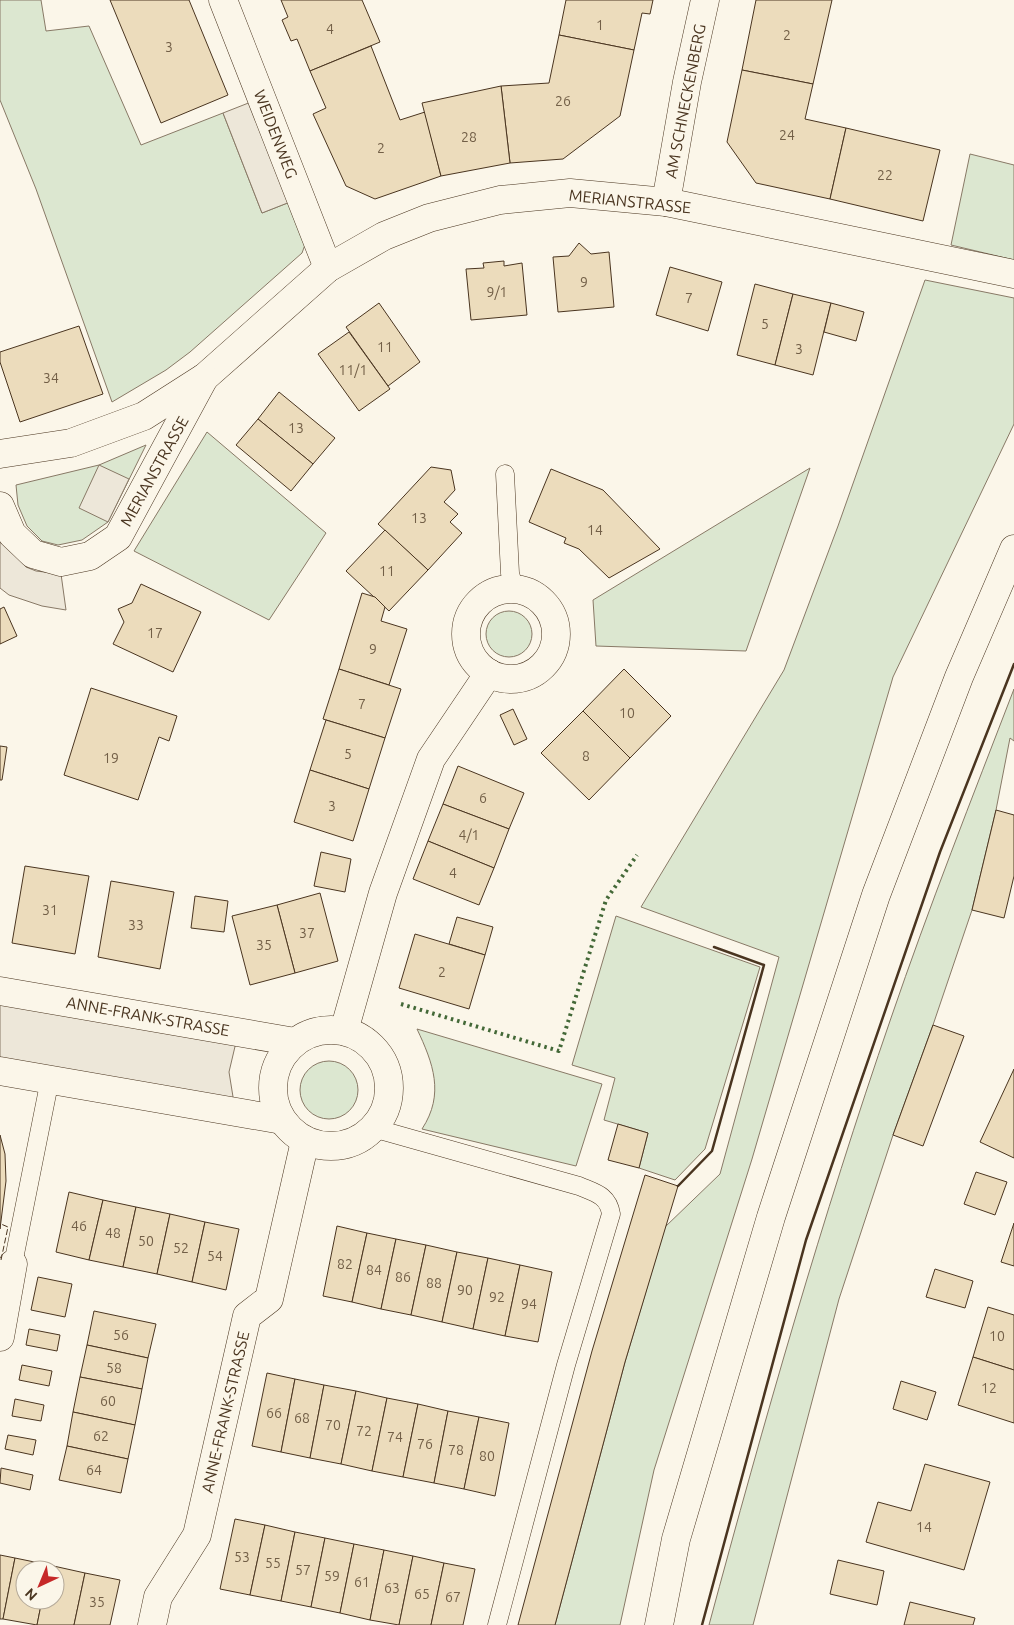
<svg xmlns="http://www.w3.org/2000/svg" width="1014" height="1625" font-family="Ubuntu,sans-serif">
<style>
.green{fill:#dce7d0;stroke:#887966}
.parking{fill:#ede7d9;stroke:#887966}
.building{fill:#ecdcbc;stroke:#4a3520}
.lines{fill:none;stroke-linecap:round;stroke-linejoin:round}
.service-casing{stroke:#4a3520;stroke-width:19}
.minor-casing{stroke:#4a3520;stroke-width:29}
.primary-casing{stroke:#4a3520;stroke-width:29}
.service{stroke:#fbf6e9;stroke-width:18}
.minor{stroke:#fbf6e9;stroke-width:28}
.primary{stroke:#fbf6e9;stroke-width:28}
.hedge{stroke:#436837;stroke-width:4;stroke-dasharray:2.5 4;stroke-linecap:butt}
.fence{stroke:#4a3520;stroke-width:1;stroke-dasharray:6 2.5;stroke-linecap:butt}
.wall{stroke:#4a3520;stroke-width:2.5}
.labels{text-anchor:middle;dominant-baseline:central;stroke-width:4;stroke-linejoin:round;paint-order:stroke}
.number-label{font-size:14px;fill:#725f47}
.street-label{font-size:16px;fill:#4a3520;stroke:#fbf6e9}
</style>
<rect width="100%" height="100%" fill="#fbf6e9"/>
<g class="green">
<polygon points="0,0 41,0 46,31 89,26 141,145 223,113 262,213 290,202 306,242 302,253 190,352 166,370 112,402 36,189 0,100"/>
<polygon points="970,154 1014,165 1014,260 951,245"/>
<polygon points="925,280 1014,298 1014,424 893,677 752,1159 654,1470 620,1625 555,1625 625,1362 665,1227 720,1174 779,957 641,907 784,670 838,526"/>
<polygon points="207,432 326,533 269,620 134,551"/>
<polygon points="146,445 108,522 82,540 58,545 42,541 27,526 18,505 16,485 99,465"/>
<polygon points="810,468 746,651 596,646 593,600"/>
<circle cx="509" cy="634" r="23"/>
<path d="M1014 689V741L1010 738 996 810 972 910 933 1025 893 1135 839 1299 753 1625H709C764 1421 822 1218 891 1018 929 907 972 798 1014 689Z"/>
<polygon points="616,916 760,967 705,1149 675,1180 639,1168 648,1133 604,1120 615,1078 572,1065"/>
<path d="M417 1029 602 1084 576 1166 422 1129C445 1094 433 1063 417 1029Z"/>
<circle cx="329" cy="1090" r="29"/>
</g>
<g class="parking">
<polygon points="251,102 290,202 262,213 223,113"/>
<polygon points="99,465 129,479 108,522 79,508"/>
<polygon points="0,538 26,567 36,571 61,574 66,610 42,606 9,595 0,588"/>
<polygon points="0,998 237,1038 229,1072 234,1103 0,1061"/>
</g>
<g class="building">
<polygon points="110,0 189,0 228,95 161,123"/>
<polygon points="281,0 362,0 380,42 310,71 297,39 291,41 282,20 288,17"/>
<polygon points="566,0 653,0 650,14 642,13 634,50 559,35"/>
<polygon points="756,0 832,0 813,84 742,70"/>
<polygon points="559,35 634,50 620,116 563,159 510,163 501,86 549,83"/>
<polygon points="371,46 400,120 425,112 441,176 375,199 346,186 313,114 326,108 310,71"/>
<polygon points="742,70 813,84 805,119 846,128 830,199 756,183 727,142"/>
<polygon points="501,86 510,163 441,176 422,103"/>
<polygon points="846,128 940,150 923,221 830,199"/>
<polygon points="579,243 591,254 609,252 614,307 558,312 553,257 569,256"/>
<polygon points="504,261 504,266 522,263 527,315 471,320 466,269 484,268 483,263"/>
<polygon points="670,267 722,282 708,331 656,315"/>
<polygon points="755,284 793,294 775,365 737,355"/>
<polygon points="793,294 831,303 813,375 775,365"/>
<polygon points="379,303 420,362 388,386 346,327"/>
<polygon points="831,303 864,312 856,341 824,332"/>
<polygon points="79,326 103,394 20,422 0,362 0,352"/>
<polygon points="349,332 390,389 359,411 318,354"/>
<polygon points="279,392 335,438 313,464 258,419"/>
<polygon points="258,419 313,464 291,491 236,445"/>
<polygon points="431,467 451,470 455,490 444,502 458,514 450,522 462,533 428,570 378,524"/>
<polygon points="551,469 603,490 660,549 609,578 579,549 564,543 566,538 529,522"/>
<polygon points="385,530 428,570 389,611 346,571"/>
<polygon points="141,584 201,612 173,672 113,644 124,622 118,609 132,603"/>
<polygon points="362,593 375,597 385,607 381,621 407,629 389,685 339,669"/>
<polygon points="4,607 17,636 0,644 0,609"/>
<polygon points="339,669 401,689 385,738 323,719"/>
<polygon points="624,669 671,716 630,758 583,711"/>
<polygon points="91,688 177,716 169,741 159,737 138,800 64,775"/>
<polygon points="513,709 527,739 514,745 500,715"/>
<polygon points="583,711 630,758 589,800 541,753"/>
<polygon points="326,720 385,738 369,789 310,770"/>
<polygon points="0,746 7,747 2,780 0,780"/>
<polygon points="458,766 524,793 509,829 443,804"/>
<polygon points="310,770 369,789 353,841 294,822"/>
<polygon points="443,804 509,829 494,868 428,841"/>
<polygon points="996,810 1014,815 1014,876 1004,918 972,910"/>
<polygon points="428,841 494,868 479,905 413,879"/>
<polygon points="321,852 351,859 345,892 314,886"/>
<polygon points="25,866 89,876 75,954 12,943"/>
<polygon points="111,881 174,892 160,969 98,957"/>
<polygon points="320,893 338,961 295,973 277,905"/>
<polygon points="195,896 228,901 224,932 191,928"/>
<polygon points="277,905 295,973 250,985 232,916"/>
<polygon points="457,917 493,927 485,955 449,944"/>
<polygon points="415,934 485,955 469,1009 399,988"/>
<polygon points="933,1025 964,1036 923,1146 893,1135"/>
<polygon points="1014,1069 1014,1158 980,1142"/>
<polygon points="618,1124 648,1133 639,1168 608,1160"/>
<polygon points="0,1135 5,1154 6,1181 0,1229"/>
<polygon points="976,1172 1007,1182 995,1215 964,1204"/>
<polygon points="645,1175 678,1186 625,1362 555,1625 518,1625 592,1351"/>
<polygon points="69,1192 103,1200 89,1260 56,1252"/>
<polygon points="103,1200 136,1207 123,1267 89,1260"/>
<polygon points="136,1207 170,1214 157,1274 123,1267"/>
<polygon points="170,1214 205,1222 192,1282 157,1274"/>
<polygon points="205,1222 239,1229 226,1290 192,1282"/>
<polygon points="1014,1223 1014,1266 1001,1262"/>
<polygon points="337,1226 367,1233 352,1302 323,1296"/>
<polygon points="367,1233 396,1239 381,1309 352,1302"/>
<polygon points="396,1239 426,1245 411,1315 381,1309"/>
<polygon points="426,1245 457,1252 442,1322 411,1315"/>
<polygon points="457,1252 488,1258 473,1329 442,1322"/>
<polygon points="488,1258 520,1265 505,1336 473,1329"/>
<polygon points="520,1265 552,1272 538,1342 505,1336"/>
<polygon points="935,1269 973,1281 965,1308 926,1297"/>
<polygon points="38,1277 72,1284 65,1317 31,1310"/>
<polygon points="988,1307 1014,1315 1014,1370 973,1357"/>
<polygon points="94,1311 156,1324 148,1358 87,1345"/>
<polygon points="29,1329 60,1335 57,1351 26,1345"/>
<polygon points="87,1345 148,1358 142,1389 80,1377"/>
<polygon points="973,1357 1014,1370 1014,1423 958,1405"/>
<polygon points="22,1365 52,1371 49,1386 19,1380"/>
<polygon points="267,1373 295,1379 281,1452 252,1446"/>
<polygon points="80,1377 142,1389 135,1425 73,1412"/>
<polygon points="295,1379 324,1385 310,1458 281,1452"/>
<polygon points="901,1381 936,1392 927,1420 893,1409"/>
<polygon points="324,1385 356,1391 341,1464 310,1458"/>
<polygon points="356,1391 387,1398 372,1471 341,1464"/>
<polygon points="387,1398 418,1404 403,1477 372,1471"/>
<polygon points="15,1399 44,1405 41,1421 12,1416"/>
<polygon points="418,1404 448,1411 434,1483 403,1477"/>
<polygon points="448,1411 479,1417 464,1489 434,1483"/>
<polygon points="73,1412 135,1425 128,1459 67,1446"/>
<polygon points="479,1417 509,1423 495,1496 464,1489"/>
<polygon points="8,1435 36,1440 33,1455 5,1449"/>
<polygon points="67,1446 128,1459 121,1493 59,1480"/>
<polygon points="925,1464 990,1482 964,1570 866,1542 878,1502 911,1511"/>
<polygon points="1,1468 33,1475 30,1490 0,1483"/>
<polygon points="235,1519 265,1525 250,1595 220,1589"/>
<polygon points="265,1525 295,1532 281,1601 250,1595"/>
<polygon points="295,1532 325,1538 311,1607 281,1601"/>
<polygon points="325,1538 354,1544 340,1613 311,1607"/>
<polygon points="354,1544 384,1550 370,1620 340,1613"/>
<polygon points="384,1550 413,1556 399,1625 370,1620"/>
<polygon points="0,1555 15,1558 3,1619 0,1619"/>
<polygon points="413,1556 444,1563 431,1625 399,1625"/>
<polygon points="15,1558 49,1565 48,1570 25,1570 25,1600 42,1600 37,1625 3,1619"/>
<polygon points="838,1560 884,1571 877,1605 830,1594"/>
<polygon points="444,1563 475,1569 463,1625 431,1625"/>
<polygon points="49,1565 85,1573 74,1625 37,1625 42,1600 55,1600 55,1570 48,1570"/>
<polygon points="85,1573 120,1580 110,1625 74,1625"/>
<polygon points="910,1602 975,1618 973,1625 904,1625"/>
</g>
<g class="lines">
<g class="service-casing">
<g id="service">
<polyline points="505,474 510,573 514,589"/>
<path d="M373 1128 579 1186C595 1193 608 1195 611 1214L566 1365 497 1625"/>
<polyline points="13,1264 50,1079"/>
</g>
</g>
<g class="minor-casing">
<g id="minor">
<polyline points="223,0 328,268"/>
<polyline points="666,202 687,82 705,0"/>
<polyline points="0,454 71,443 144,416 205,377 328,268 384,236 429,218 500,200 570,193 666,202 1014,274"/>
<polyline points="0,506 12,534 33,554 61,562 90,556 118,537 204,378"/>
<circle cx="511" cy="634" r="45"/>
<polyline points="0,991 295,1042"/>
<circle cx="331" cy="1088" r="58"/>
<polyline points="344,1031 383,893 431,759 489,673"/>
<polyline points="0,1071 282,1120"/>
<polyline points="0,1337 13,1264"/>
<polyline points="152,1625 158,1597 197,1535 247,1316 269,1299 305,1141"/>
</g>
</g>
<g class="primary-casing">
<polyline id="primary" points="659,1625 676,1539 771,1217 876,895 959,677 1014,549"/>
</g>
<use href="#service" class="service"/>
<use href="#minor" class="minor"/>
<use href="#primary" class="primary"/>
<polyline class="hedge" points="401,1004 559,1051 606,900 637,855"/>
<polyline class="fence" points="1,1260 8,1227 1,1224"/>
<g class="wall">
<polyline points="678,1186 712,1151 764,965 714,947"/>
<polyline points="702,1625 806,1240 940,852 1014,664"/>
</g>
</g>
<g class="labels">
<g class="number-label">
<text x="600" y="25">1</text>
<text x="330" y="29">4</text>
<text x="787" y="35">2</text>
<text x="169" y="47">3</text>
<text x="563" y="101">26</text>
<text x="787" y="135">24</text>
<text x="469" y="137">28</text>
<text x="381" y="148">2</text>
<text x="885" y="175">22</text>
<text x="584" y="282">9</text>
<text x="497" y="292">9/1</text>
<text x="689" y="298">7</text>
<text x="765" y="324">5</text>
<text x="385" y="347">11</text>
<text x="799" y="349">3</text>
<text x="353" y="370">11/1</text>
<text x="51" y="378">34</text>
<text x="296" y="428">13</text>
<text x="419" y="518">13</text>
<text x="595" y="530">14</text>
<text x="387" y="571">11</text>
<text x="155" y="633">17</text>
<text x="373" y="649">9</text>
<text x="362" y="704">7</text>
<text x="627" y="713">10</text>
<text x="348" y="754">5</text>
<text x="586" y="756">8</text>
<text x="111" y="758">19</text>
<text x="483" y="798">6</text>
<text x="332" y="806">3</text>
<text x="469" y="835">4/1</text>
<text x="453" y="873">4</text>
<text x="50" y="910">31</text>
<text x="136" y="925">33</text>
<text x="307" y="933">37</text>
<text x="264" y="945">35</text>
<text x="442" y="972">2</text>
<text x="79" y="1226">46</text>
<text x="113" y="1233">48</text>
<text x="146" y="1241">50</text>
<text x="181" y="1248">52</text>
<text x="215" y="1256">54</text>
<text x="345" y="1264">82</text>
<text x="374" y="1270">84</text>
<text x="403" y="1277">86</text>
<text x="434" y="1283">88</text>
<text x="465" y="1290">90</text>
<text x="497" y="1297">92</text>
<text x="529" y="1304">94</text>
<text x="121" y="1335">56</text>
<text x="997" y="1336">10</text>
<text x="114" y="1368">58</text>
<text x="989" y="1388">12</text>
<text x="108" y="1401">60</text>
<text x="274" y="1413">66</text>
<text x="302" y="1418">68</text>
<text x="333" y="1425">70</text>
<text x="364" y="1431">72</text>
<text x="101" y="1436">62</text>
<text x="395" y="1437">74</text>
<text x="425" y="1444">76</text>
<text x="456" y="1450">78</text>
<text x="487" y="1456">80</text>
<text x="94" y="1470">64</text>
<text x="924" y="1527">14</text>
<text x="242" y="1557">53</text>
<text x="273" y="1563">55</text>
<text x="303" y="1570">57</text>
<text x="332" y="1576">59</text>
<text x="362" y="1582">61</text>
<text x="392" y="1588">63</text>
<text x="422" y="1594">65</text>
<text x="453" y="1597">67</text>
<text x="97" y="1602">35</text>
</g>
<g class="street-label">
<text transform="translate(685 101) rotate(-79)">AM SCHNECKENBERG</text>
<text transform="translate(276 134) rotate(69)">WEIDENWEG</text>
<text transform="translate(630 201) rotate(6)">MERIANSTRASSE</text>
<text transform="translate(154 471) rotate(-61)">MERIANSTRASSE</text>
<text transform="translate(148 1016) rotate(10)">ANNE-FRANK-STRASSE</text>
<text transform="translate(225 1412) rotate(-77)">ANNE-FRANK-STRASSE</text>
</g>
</g>
<g transform="translate(40 1585) rotate(224)"><circle r="24" fill="#fbf6e9" stroke="#b4a999"/>
<path d="M0-4L9 19L0 12L-9 19Z" fill="#c62828"/>
<text y="-8" font-size="14" font-weight="bold" text-anchor="middle" fill="#4a3520">N</text>
</g>
</svg>
